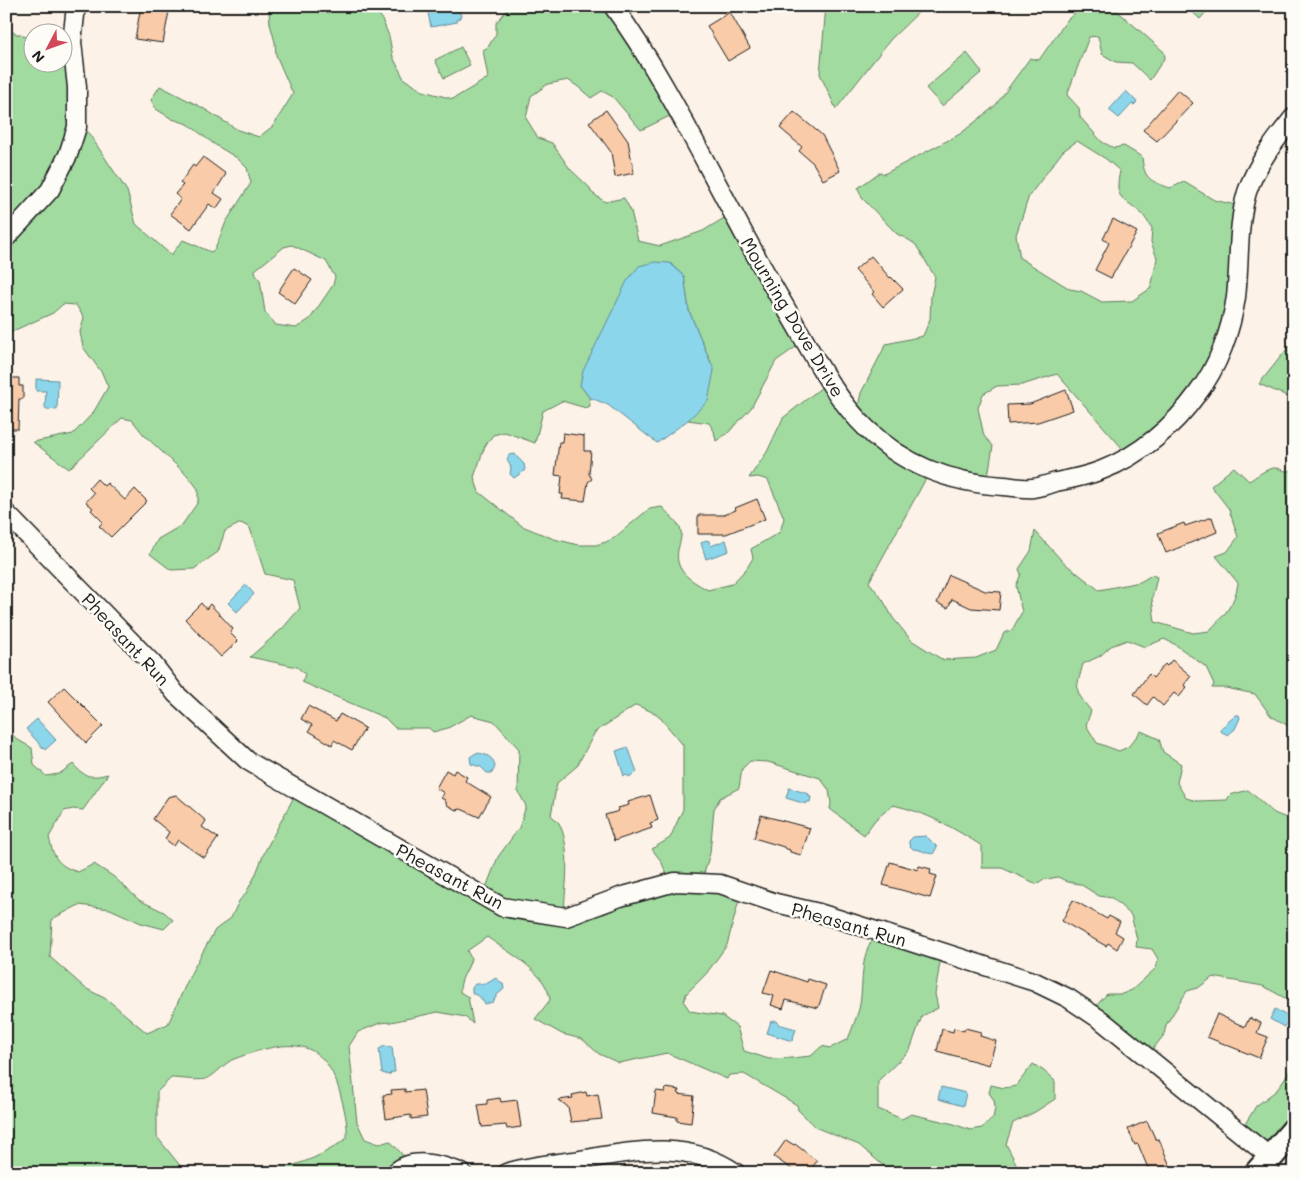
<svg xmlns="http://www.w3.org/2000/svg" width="1300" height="1179" font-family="Mali,sans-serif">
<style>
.green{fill:#a2dba0;stroke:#5f7c5e;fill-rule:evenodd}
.water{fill:#8cd6ec;stroke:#5f8c99}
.building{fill:#facba9;stroke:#1c1c1c}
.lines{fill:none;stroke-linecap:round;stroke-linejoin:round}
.street-casing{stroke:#1c1c1c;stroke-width:21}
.secondary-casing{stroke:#1c1c1c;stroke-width:28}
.street{stroke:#fdfcf7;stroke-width:18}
.secondary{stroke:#fdfcf7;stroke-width:24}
.labels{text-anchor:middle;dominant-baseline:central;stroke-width:5;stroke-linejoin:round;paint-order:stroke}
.street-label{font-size:18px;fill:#1c1c1c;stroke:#fdfcf7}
</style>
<rect width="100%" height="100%" fill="#fcf2e7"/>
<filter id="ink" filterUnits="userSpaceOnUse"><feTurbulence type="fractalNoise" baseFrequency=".02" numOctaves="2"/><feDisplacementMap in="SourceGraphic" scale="10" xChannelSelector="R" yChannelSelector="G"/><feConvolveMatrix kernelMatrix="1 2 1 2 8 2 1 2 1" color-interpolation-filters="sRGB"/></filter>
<g filter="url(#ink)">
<g class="green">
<path d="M273 6H371L381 17 389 36 393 57 404 79 423 91 453 99 488 78 483 50 488 47 496 34V23L510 6H611L676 113 641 130 613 97 602 91 591 98 577 86 568 80 548 84 531 96 526 118 538 138 552 143 570 169 590 188 591 192 605 202 624 198 631 211 638 241 660 246 703 231 729 215 803 342 776 361 751 408 728 433 716 441 714 431 709 423 688 420 714 370 689 311 684 276 580 385 589 397 590 406 586 408 562 401 543 411 535 443 505 432 493 435 485 446 474 477 479 492 522 526 554 539 579 545H596L606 542 614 538 649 509 662 507C668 514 679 522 681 531 682 537 679 545 678 550 674 572 692 581 708 590L732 584 747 568 753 558 751 549 780 532 784 518 768 480 758 477 749 478 767 452 783 418 827 383 856 416 861 393 886 344 923 336 930 319 931 296 935 277 916 245 909 240 897 234 862 198 858 188 880 172 884 174 960 134 995 106 1030 58 1039 60 1067 20 1083 6H1095L1105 11 1114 8 1164 52 1165 57 1150 80 1132 63 1116 62 1102 54 1098 36 1089 37 1067 95 1079 108 1080 117 1102 142 1114 148 1124 146 1142 157C1144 180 1151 181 1170 188L1184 182 1214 200 1240 206 1235 303 1188 409 1130 457 1057 374 1022 385 997 386 983 394 978 408 984 436 993 446 987 482 929 473 869 582 883 600 893 618 911 640 943 660 976 658 996 650 1004 633 1012 630 1022 612 1016 586 1021 574 1019 569 1031 551 1035 531 1063 562 1099 590 1140 582 1152 575 1157 577 1152 599 1155 622 1193 633 1209 631C1224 615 1235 605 1238 583L1216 556 1227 552 1238 537 1229 509 1211 486 1234 467 1249 481C1256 477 1265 469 1274 468 1283 468 1282 473 1293 470L1294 735 1292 728 1271 716 1255 694 1226 688H1212L1214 684 1206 667 1176 645 1164 639 1145 647 1127 640 1111 646 1100 656 1083 664C1076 691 1073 688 1091 711L1086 725 1097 743 1119 751 1128 747 1141 731 1159 739 1163 752 1181 764 1177 783 1186 798 1197 801 1227 800 1230 795 1248 790 1274 813 1294 821V1003L1263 986 1213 977 1198 988 1187 991 1166 1025 1164 1035 1144 1060 1086 1017 1107 994H1122L1132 990 1156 968 1158 959 1152 949 1136 947 1137 939 1131 915 1112 898 1099 896 1080 884 1068 882 1058 877 1042 880 1037 884 1002 868H982V846C954 828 926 812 893 805L875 820 864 835 830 809 831 803 829 790 820 778 768 762 750 761 742 769 739 788 720 798 714 809 710 853 702 880 740 896 727 945 706 974 686 994 684 1002 690 1011 722 1016 737 1027 744 1051 769 1059 792 1058 811 1056 822 1046 830 1048 848 1039C852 1029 856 1019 859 1009 864 990 859 953 874 939L941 956 935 994 938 1008 922 1016 910 1050 878 1081V1109L902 1119 911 1114 954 1124 970 1130 982 1128 993 1118 995 1108 994 1100 989 1093 991 1085 1004 1088 1016 1086 1033 1064 1044 1071 1055 1081V1099L1035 1112 1013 1123 1006 1144 1021 1173H892L859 1145 817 1128 798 1110 797 1105 744 1074 729 1075 727 1079 667 1053 619 1063 599 1054 582 1039 562 1034 535 1019 550 1000C547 972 509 953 487 937L467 951 471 958C468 972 460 976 460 992L468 997 473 1024 465 1017 438 1012 391 1022 380 1023 358 1032 349 1046 357 1122 365 1139 379 1144 390 1141 410 1163 401 1173H264L273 1166 276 1169C302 1165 326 1154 347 1138 348 1122 344 1108 340 1093 323 1032 283 1041 234 1059 224 1063 216 1075 206 1079 198 1081 180 1078 171 1078L157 1092V1137L186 1173H6V729L18 740 32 748 34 765 46 776 59 774 73 764C85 778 91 778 108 774L83 810 73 809 64 811 49 837C53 856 57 866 78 872L94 864 114 877 139 900 164 912 173 920 164 929 141 923 110 909 79 905 52 919 50 957 85 988 108 1000 147 1033 168 1024 191 973 215 930 231 918 239 901 246 893 255 876 265 851 295 795 485 890 498 857 519 828 526 806 518 791 519 749 494 721 471 715 448 728 433 732 429 728H395L385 718 302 682 305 674 297 667 250 657 283 628 300 608 293 580 265 574 250 528 241 523 225 531 218 552 194 569 171 570 150 554 158 539 182 525 198 502V489L189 477 144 435 132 420 122 418 69 469 33 442 73 434 93 413 108 387 102 373 83 347 80 332 84 318 76 305 63 304 53 313 6 334V30L26 37 32 35V62H62V32H44L54 30 76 31 84 126 127 191 136 224 171 255 183 240 211 252 215 249 226 222 251 183 247 168 237 158 214 144 188 124 172 119 156 109 151 100 160 86 201 107 238 130 259 137 273 126 293 94 276 55 275 42 270 24 269 11ZM1077 141 1106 159 1120 171C1114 199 1121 196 1140 212 1145 216 1148 223 1152 228L1151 242 1157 258 1151 288 1132 301 1102 302 1081 291 1070 289 1020 258 1016 235 1029 196 1063 151ZM292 245 326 261 335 277 333 285 310 319 296 328 276 325 265 312 260 280 256 275 255 270 284 247ZM636 705 657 714 683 745V809L670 838 652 849 661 861 671 884 604 914 596 915 564 913C565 885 572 849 559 823 557 821 553 817 551 815L557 783 577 766 595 732Z"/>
<polygon points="826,6 881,6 891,11 901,6 925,6 890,40 836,109 820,74"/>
<polygon points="1186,6 1211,6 1200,19"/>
<polygon points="461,47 470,65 444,78 435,60"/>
<polygon points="967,53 982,72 942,106 926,88"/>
<polygon points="1294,340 1294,399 1259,384"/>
<polygon points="1294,1062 1294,1131 1268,1157 1239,1134 1256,1106 1277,1090 1292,1067"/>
</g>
<g class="water">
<polygon points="454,8 455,10 458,10 461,15 459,19 457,19 457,22 431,27 428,13"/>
<polygon points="1126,91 1137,102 1134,105 1132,104 1119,118 1109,110"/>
<polygon points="655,262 670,263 684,276 689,311 714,370 708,401 688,420 657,443 608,405 589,397 580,385 583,371 627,281 639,266"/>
<polygon points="36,379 58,380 57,410 46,409 45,407 46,391 36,391"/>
<polygon points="514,454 524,464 525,469 524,471 514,478 510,474 511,467 507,460 509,455"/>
<polygon points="706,540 709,541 711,546 726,540 729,551 706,559 701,543"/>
<polygon points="246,585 254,594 237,612 228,603"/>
<polygon points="1236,715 1239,715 1240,718 1235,729 1228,735 1220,731 1220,729"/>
<polygon points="37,719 56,740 45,750 26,729"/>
<polygon points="628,747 637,772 629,777 627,775 624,776 616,751"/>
<path d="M476 753C486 754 493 756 495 767L492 773H487L481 767 471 764 470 757Z"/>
<polygon points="789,788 809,794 809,797 811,797 810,802 807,802 806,804 786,798"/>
<path d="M926 836 937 847 933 854C927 854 921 849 913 849L909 845V841L913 837Z"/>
<polygon points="496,978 503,984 504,989 497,995 493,1002 485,1004 480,997 472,993 472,988 475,984 486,984"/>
<polygon points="1275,1009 1290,1018 1284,1027 1270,1019"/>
<polygon points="774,1020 778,1022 778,1024 796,1029 792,1041 767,1033 771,1021 774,1022"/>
<polygon points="385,1046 392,1047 395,1072 392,1072 389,1075 382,1073 379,1049"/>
<polygon points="941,1087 966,1093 963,1106 938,1099"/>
</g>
<g class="building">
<polygon points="141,6 170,6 163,43 135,39"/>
<polygon points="730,12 750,48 728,61 707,26"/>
<polygon points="1178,90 1193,103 1157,141 1143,130"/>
<polygon points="606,110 628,141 634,173 615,177 611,152 589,122"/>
<polygon points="794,112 822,135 840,171 823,180 813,163 799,151 802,147 780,128"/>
<polygon points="203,157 226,174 214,193 223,199 216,209 209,204 191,229 170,214 181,199 175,194 183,185 180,183 193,165 195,167"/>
<polygon points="1113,219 1137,232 1111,278 1095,270 1109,243 1103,239"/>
<polygon points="871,256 890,278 891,277 903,289 883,307 872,294 874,292 855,270"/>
<polygon points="294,268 312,280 295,304 278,292"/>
<polygon points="6,378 19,378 19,386 23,386 23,399 19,399 18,429 6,429"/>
<polygon points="1066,390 1073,410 1038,422 1008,424 1007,405 1030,404"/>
<polygon points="563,433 584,436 584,451 591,451 589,474 592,479 588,482 585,501 562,499 563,494 560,494 562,476 555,475 559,442 562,442"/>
<polygon points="97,479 104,486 107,483 125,500 135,489 147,501 111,537 99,526 103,522 91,510 93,508 86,502 94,493 89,488"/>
<polygon points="757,499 765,519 726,534 698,534 698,515 723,515 736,510 735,508"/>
<polygon points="1212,517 1217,532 1166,553 1158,533 1184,523 1185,526"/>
<polygon points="949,575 985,591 1001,592 999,610 971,608 952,599 948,608 937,603"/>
<polygon points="201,603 206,609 210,604 233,629 230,633 238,641 221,657 185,619"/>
<polygon points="1172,660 1191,676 1184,685 1187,687 1179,697 1174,693 1163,706 1153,697 1147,705 1134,694 1149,674 1153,678 1165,664 1167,666"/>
<polygon points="64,687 103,726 86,743 48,702"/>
<polygon points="308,706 336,721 340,714 365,728 352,750 334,740 332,745 309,731 312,725 301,719"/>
<polygon points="446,770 453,774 455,770 467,777 465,781 491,797 479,817 461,809 456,810 447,805 445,800 441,798 444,793 436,788"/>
<polygon points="176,795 206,821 202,827 218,838 204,858 178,840 174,846 165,839 169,832 153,819 168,797"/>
<polygon points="650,795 658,820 650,823 652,828 614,841 605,815 619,811 618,808 629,805 628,802"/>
<polygon points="761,815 810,828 801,855 790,852 790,850 784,848 784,847 754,838"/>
<polygon points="890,862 918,870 919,866 931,869 930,874 937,876 930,898 883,885"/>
<polygon points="1073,900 1107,919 1109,916 1120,922 1115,932 1123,937 1117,949 1108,943 1106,946 1062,921"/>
<polygon points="771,970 807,982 808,979 826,985 818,1008 786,1000 783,1009 771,1005 774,996 763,993"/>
<polygon points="1217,1014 1245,1027 1249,1018 1261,1023 1257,1033 1268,1037 1259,1058 1207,1037"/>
<polygon points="954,1028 964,1031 965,1028 981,1032 980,1036 996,1041 989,1065 937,1051 942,1029 953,1032"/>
<polygon points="666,1088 679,1090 678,1094 694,1096 691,1123 677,1121 677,1117 653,1113 656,1091 665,1092"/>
<polygon points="405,1089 405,1092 423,1090 427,1117 411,1119 411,1115 386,1119 383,1095 392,1094 391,1090"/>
<polygon points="586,1092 587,1096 598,1094 602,1119 571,1122 568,1107 559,1100 573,1098 572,1095"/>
<polygon points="500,1098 501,1102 517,1100 521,1127 507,1129 506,1125 482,1127 478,1105 487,1104 487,1100"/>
<polygon points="1147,1121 1156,1140 1159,1139 1170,1166 1156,1173 1150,1173 1138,1144 1135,1145 1128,1129"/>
<polygon points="786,1140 794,1145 795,1144 817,1161 808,1173 797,1173 774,1157"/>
</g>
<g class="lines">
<g class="street-casing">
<g id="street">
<path d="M613 6C658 68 692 137 728 204 748 242 769 280 791 317 814 356 834 397 867 429 904 465 952 483 1004 486 1014 487 1024 489 1033 488 1041 487 1049 484 1056 482 1072 479 1087 476 1102 470 1139 456 1174 426 1197 394 1218 367 1231 331 1236 297 1240 262 1237 226 1247 192 1256 165 1276 139 1294 117"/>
<polyline points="6,238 50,190 68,155 77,127 77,87 72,42 76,6"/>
<polyline points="6,513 152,663 176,694 248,761 502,907 566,917 620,897 675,882 720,884 776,903 819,913 889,935 1035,982 1068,998 1101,1020 1270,1157"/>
<path d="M395 1173C411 1156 443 1165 462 1173"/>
<path d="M506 1173C528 1166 551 1164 574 1161 630 1152 685 1138 736 1173"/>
</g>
</g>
<g class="secondary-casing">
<polyline id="secondary" points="1257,1173 1294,1130"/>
</g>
<use href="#street" class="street"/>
<use href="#secondary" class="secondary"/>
</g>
</g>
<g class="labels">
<g class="street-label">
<text transform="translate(793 317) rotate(59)">Mourning Dove Drive</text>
<text transform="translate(126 639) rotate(47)">Pheasant Run</text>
<text transform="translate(450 876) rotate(28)">Pheasant Run</text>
<text transform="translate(849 924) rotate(16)">Pheasant Run</text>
</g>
</g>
<rect width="1300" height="1179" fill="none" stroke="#fdfcf7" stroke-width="25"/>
<rect x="12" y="12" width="1275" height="1154" fill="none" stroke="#1c1c1c" stroke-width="2" filter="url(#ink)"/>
<g transform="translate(48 48) rotate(229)"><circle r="24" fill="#fdfcf7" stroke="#a3a29f"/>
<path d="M0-4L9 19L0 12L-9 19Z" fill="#d1495b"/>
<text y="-8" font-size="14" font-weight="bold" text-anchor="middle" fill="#1c1c1c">N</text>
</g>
</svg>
